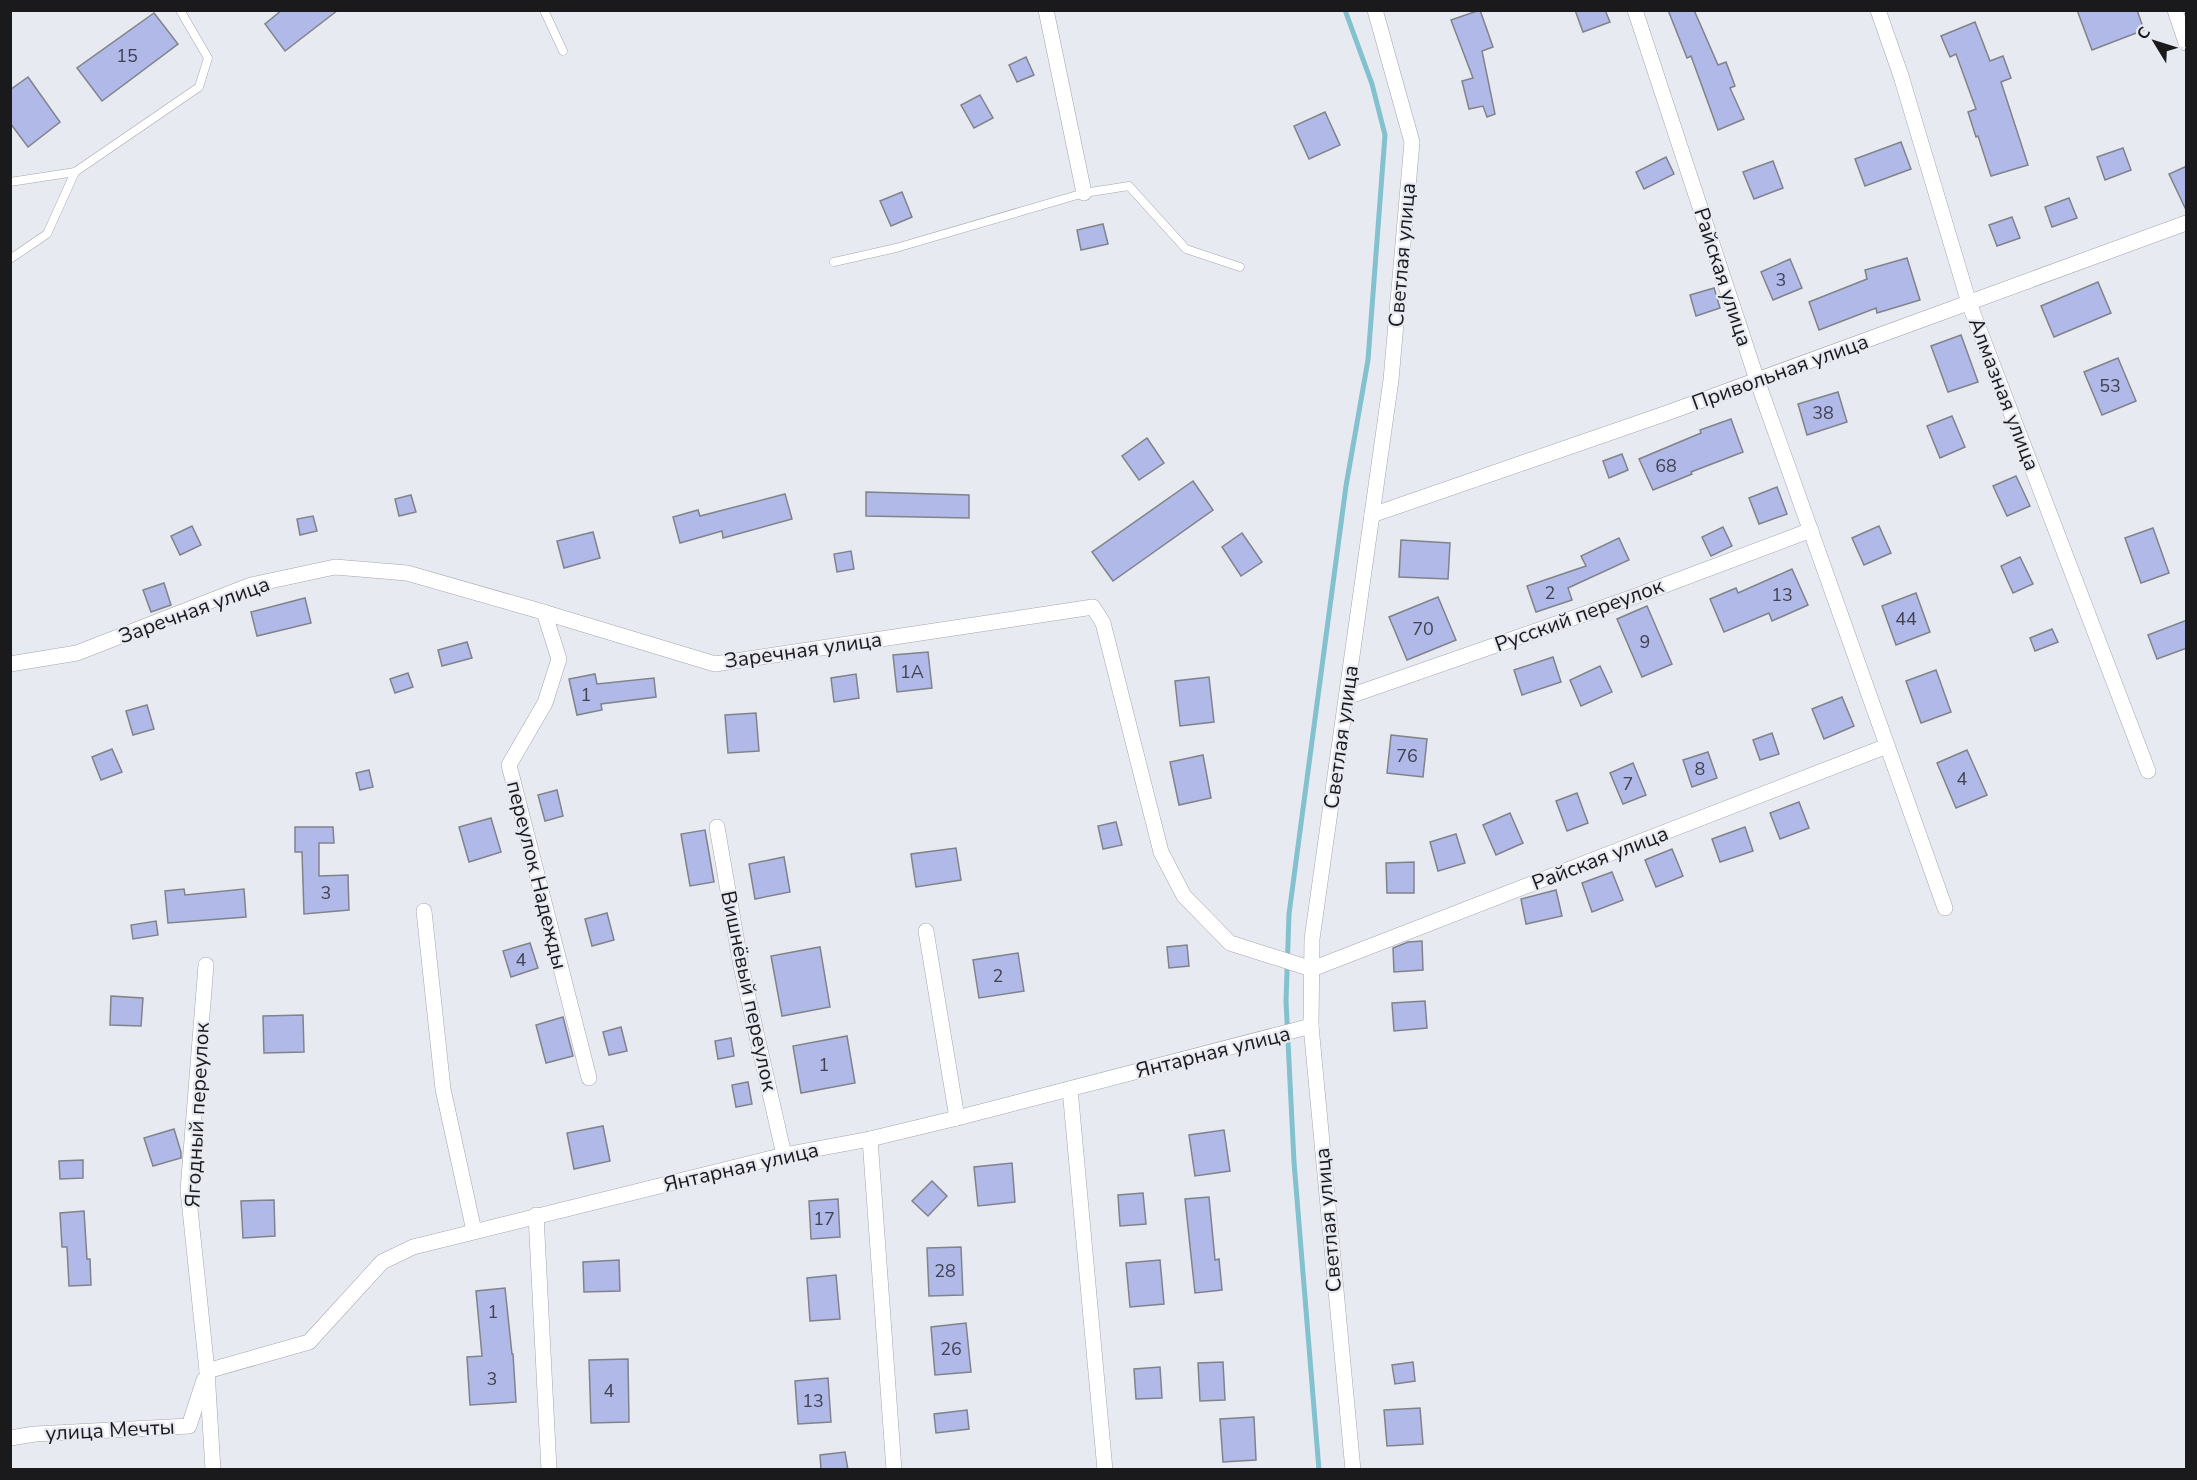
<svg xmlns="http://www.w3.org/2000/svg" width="2197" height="1480" font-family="'Nunito Sans',sans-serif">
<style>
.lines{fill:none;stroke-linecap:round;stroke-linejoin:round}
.stream{stroke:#83c1ce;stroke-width:5}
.building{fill:#b0b9e7;stroke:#81838a;stroke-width:1.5}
.service-casing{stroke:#a4a6ad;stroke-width:9}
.minor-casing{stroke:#a4a6ad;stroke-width:16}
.service{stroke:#fff;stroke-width:8}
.minor{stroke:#fff;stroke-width:15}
.labels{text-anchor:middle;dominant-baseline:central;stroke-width:4.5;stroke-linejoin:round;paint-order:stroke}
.number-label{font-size:18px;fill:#404250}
.street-label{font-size:21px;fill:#1a1a1d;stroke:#e8eaf2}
</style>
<rect width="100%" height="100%" fill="#e8eaf2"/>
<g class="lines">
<polyline class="stream" points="1319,1470 1294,1162 1286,1001 1289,914 1346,486 1368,360 1385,135 1372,84 1345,10"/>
</g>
<g class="building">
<polygon points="282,10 338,10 285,51 265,24"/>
<polygon points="1480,10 1493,47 1482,51 1495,114 1487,117 1483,106 1469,109 1462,81 1473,78 1451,20"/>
<polygon points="1575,10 1605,10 1610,22 1583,32"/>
<polygon points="1668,10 1694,10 1718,65 1726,62 1735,86 1730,88 1744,119 1718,130 1691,56 1687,58"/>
<polygon points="2077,10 2137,10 2144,30 2092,50"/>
<polygon points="154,13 178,44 102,101 77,68"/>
<polygon points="1975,22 1990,61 2003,56 2011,78 2001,82 2028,165 1991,176 1978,136 1976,137 1968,112 1976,109 1956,54 1950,57 1941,36"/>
<polygon points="1026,57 1034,75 1017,82 1009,65"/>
<polygon points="28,77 60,122 28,147 10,123 10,90"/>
<polygon points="980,95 993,118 974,128 961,105"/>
<polygon points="1325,112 1340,145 1309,159 1294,126"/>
<polygon points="1901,142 1911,169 1865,186 1855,159"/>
<polygon points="2123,148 2131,170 2105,180 2097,157"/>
<polygon points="1666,157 1674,174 1644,189 1636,172"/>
<polygon points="1773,161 1783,188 1754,199 1743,172"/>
<polygon points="2187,166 2187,212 2169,174"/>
<polygon points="902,192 912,217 891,226 880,201"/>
<polygon points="2069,198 2077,218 2052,227 2045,207"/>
<polygon points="2012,217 2020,238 1997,246 1989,225"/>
<polygon points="1103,224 1108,244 1081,250 1077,230"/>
<polygon points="1907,258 1920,300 1877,313 1876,308 1819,330 1809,302 1867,279 1865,270"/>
<polygon points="1790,259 1802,288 1773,300 1761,272"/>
<polygon points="2098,282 2111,313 2054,337 2041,306"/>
<polygon points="1714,288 1720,308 1696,316 1690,295"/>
<polygon points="1961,335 1978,382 1948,392 1931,346"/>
<polygon points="2118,358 2136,401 2102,415 2084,372"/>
<polygon points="1838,392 1847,422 1807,435 1798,404"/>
<polygon points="1952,416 1965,447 1940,458 1927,426"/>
<polygon points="1731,419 1743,452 1691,472 1692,474 1653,490 1639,459 1701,433 1700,430"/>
<polygon points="1147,438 1164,463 1139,480 1122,456"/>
<polygon points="1622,454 1628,470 1609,478 1603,461"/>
<polygon points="2016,476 2030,506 2007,516 1993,486"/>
<polygon points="1193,481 1213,510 1113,581 1092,552"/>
<polygon points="1777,487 1787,514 1759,524 1749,498"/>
<polygon points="866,492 969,495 969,518 866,516"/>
<polygon points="785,494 792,519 723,538 722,531 680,543 673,517 698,510 700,516"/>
<polygon points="411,495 416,512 399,516 395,499"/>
<polygon points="313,516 317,531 300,535 297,519"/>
<polygon points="192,526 201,545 180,555 171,536"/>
<polygon points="1879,526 1891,553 1864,565 1852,538"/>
<polygon points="1723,527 1732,546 1711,556 1702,537"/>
<polygon points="2153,528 2169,573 2141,583 2125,538"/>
<polygon points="593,532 600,558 564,568 557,541"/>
<polygon points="1242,533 1262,562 1241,576 1222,547"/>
<polygon points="1619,538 1629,560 1568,588 1572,600 1536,612 1527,586 1586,566 1581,556"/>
<polygon points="1401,540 1450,543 1448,579 1399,577"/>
<polygon points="851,551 854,569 837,572 834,554"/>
<polygon points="2020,557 2033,584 2013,593 2001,566"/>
<polygon points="1792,569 1808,605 1772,621 1769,613 1724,632 1710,599 1736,588 1738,593"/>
<polygon points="164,583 171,605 151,612 143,590"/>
<polygon points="1916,593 1930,632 1896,645 1882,606"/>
<polygon points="1438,597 1456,640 1407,660 1389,617"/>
<polygon points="305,598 311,623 257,636 251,612"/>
<polygon points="1647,606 1672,664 1642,677 1617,619"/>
<polygon points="2187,620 2187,648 2157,659 2148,635"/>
<polygon points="2052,629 2058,642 2035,651 2030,638"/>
<polygon points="467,642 472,658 442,666 438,650"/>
<polygon points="928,652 932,688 897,692 893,655"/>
<polygon points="1553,657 1561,682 1522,695 1514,670"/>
<polygon points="1600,666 1612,692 1581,706 1570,680"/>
<polygon points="1936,670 1951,712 1921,723 1906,681"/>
<polygon points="408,673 413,687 395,693 390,679"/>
<polygon points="595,674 597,684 654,678 656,697 601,704 602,710 577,715 569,679"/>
<polygon points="856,674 859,698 834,702 831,678"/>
<polygon points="1209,677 1214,722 1180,726 1175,681"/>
<polygon points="1842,697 1854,726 1824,739 1812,709"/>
<polygon points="147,705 154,729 133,735 126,711"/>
<polygon points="756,713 759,751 728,753 725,715"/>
<polygon points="1772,733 1779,754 1760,760 1753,740"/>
<polygon points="1391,735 1427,739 1423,777 1387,773"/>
<polygon points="112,749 122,772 101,780 92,757"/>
<polygon points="1967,750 1987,795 1956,808 1937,763"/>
<polygon points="1708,752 1717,778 1692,787 1683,760"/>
<polygon points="1203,755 1211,798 1179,805 1170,762"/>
<polygon points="1633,763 1646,795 1623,804 1610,773"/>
<polygon points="369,770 373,787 360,790 356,773"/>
<polygon points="557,790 563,816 545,821 538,795"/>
<polygon points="1577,793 1588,823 1567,831 1556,801"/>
<polygon points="1799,802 1809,828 1780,839 1770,813"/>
<polygon points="1510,813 1523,843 1496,855 1483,825"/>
<polygon points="491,818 501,852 469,862 459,827"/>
<polygon points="1116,822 1122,845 1103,849 1098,826"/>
<polygon points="295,827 333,827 334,843 319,843 319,876 348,875 349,910 304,914 302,852 295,852"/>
<polygon points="1745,827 1753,851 1720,862 1712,839"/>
<polygon points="705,830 714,882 690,886 681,834"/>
<polygon points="1456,834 1465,863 1438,871 1430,842"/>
<polygon points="956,848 961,880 916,887 911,854"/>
<polygon points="1672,849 1683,876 1656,887 1645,860"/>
<polygon points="784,857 790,892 755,899 749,864"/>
<polygon points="1414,862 1414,893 1387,893 1386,863"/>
<polygon points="1612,872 1623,900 1592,912 1582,883"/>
<polygon points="184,889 185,895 244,889 246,917 168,923 165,891"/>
<polygon points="1556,890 1562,916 1526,924 1521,899"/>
<polygon points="607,913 614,940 592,946 585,919"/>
<polygon points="156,921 158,935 133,939 131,925"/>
<polygon points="1422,941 1423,970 1394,972 1393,948 1408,942"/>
<polygon points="530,943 538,968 511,977 503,951"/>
<polygon points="1187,945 1189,966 1169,968 1167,947"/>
<polygon points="820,947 830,1007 782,1016 771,956"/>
<polygon points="1018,953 1024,991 979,998 973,960"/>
<polygon points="111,996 143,998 141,1026 110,1025"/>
<polygon points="1425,1001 1427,1028 1394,1031 1392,1003"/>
<polygon points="303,1015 304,1052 264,1053 263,1016"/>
<polygon points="563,1017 573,1056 546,1063 536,1025"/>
<polygon points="621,1027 627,1051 609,1055 603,1032"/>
<polygon points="847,1036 855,1083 801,1093 793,1046"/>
<polygon points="731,1038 734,1056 718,1059 715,1041"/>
<polygon points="748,1082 752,1104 736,1107 732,1085"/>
<polygon points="603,1126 610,1161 574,1169 567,1133"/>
<polygon points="174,1129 181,1152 181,1158 153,1166 144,1138"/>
<polygon points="1224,1130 1230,1171 1195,1176 1189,1135"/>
<polygon points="83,1160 83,1178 60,1179 59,1161"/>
<polygon points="1012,1163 1015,1202 978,1206 974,1167"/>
<polygon points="932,1181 947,1196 928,1216 912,1201"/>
<polygon points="1143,1193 1146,1224 1120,1226 1118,1195"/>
<polygon points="1209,1197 1215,1260 1219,1259 1222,1290 1195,1293 1185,1199"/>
<polygon points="838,1199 840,1237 811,1239 809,1201"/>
<polygon points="274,1200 275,1236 243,1238 241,1201"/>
<polygon points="84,1211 87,1259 90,1259 91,1285 69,1286 67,1247 62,1247 60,1213"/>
<polygon points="961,1247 963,1295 929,1296 927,1248"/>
<polygon points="619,1260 620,1291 584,1292 583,1262"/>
<polygon points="1160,1260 1164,1304 1130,1307 1126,1263"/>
<polygon points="836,1275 840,1319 810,1321 807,1278"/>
<polygon points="505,1288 512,1354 513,1354 516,1402 470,1405 467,1357 482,1356 476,1291"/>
<polygon points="966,1323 971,1372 935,1375 931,1327"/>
<polygon points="628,1359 629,1422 591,1423 589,1360"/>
<polygon points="1223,1362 1225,1400 1200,1401 1198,1363"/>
<polygon points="1413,1362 1415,1381 1395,1384 1392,1365"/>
<polygon points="1160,1367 1162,1398 1136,1399 1134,1369"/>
<polygon points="828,1378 831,1422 798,1424 795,1381"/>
<polygon points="1420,1408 1423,1444 1387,1446 1384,1410"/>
<polygon points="967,1410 969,1429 936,1433 934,1414"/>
<polygon points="1254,1417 1256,1460 1223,1462 1220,1419"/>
<polygon points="845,1452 848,1470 821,1470 820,1455"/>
</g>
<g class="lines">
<g class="service-casing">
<g id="service">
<polyline points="544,10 563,51"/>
<polyline points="10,182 75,172 199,87 208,58 180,10"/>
<polyline points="10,259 47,234 75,172"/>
<polyline points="834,262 896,248 1084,193 1129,186 1186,249 1240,267"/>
</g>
</g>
<g class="minor-casing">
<g id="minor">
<polyline points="1046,10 1084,193"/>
<polyline points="1635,10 1757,380 1945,908"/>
<polyline points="1878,10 1901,76 1969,303 2148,771"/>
<polyline points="2175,10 2186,43"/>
<polyline points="1372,515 1667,413 2186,223"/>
<polyline points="544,612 559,659 545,703 509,765 589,1078"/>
<polyline points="10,664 77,653 251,585 335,567 407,573 533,609 715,664 1093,607 1103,623 1161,852 1184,896 1230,943 1312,969 1887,746"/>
<polyline points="1347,697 1636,596 1811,530"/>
<polyline points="717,827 741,966 784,1155"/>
<polyline points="424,911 443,1089 474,1231"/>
<polyline points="926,931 957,1118"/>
<polyline points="206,965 188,1190 207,1371 213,1470"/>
<polyline points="1070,1089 1105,1470"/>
<polyline points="870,1139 894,1470"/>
<polyline points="536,1215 549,1470"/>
<polyline points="207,1371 309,1342 382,1262 413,1247 784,1155 870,1139 957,1118 1311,1026"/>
<polyline points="10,1438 35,1434 189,1426 204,1380"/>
<polyline points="1353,1470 1311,1026 1312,939 1391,380 1412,142 1375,10"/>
</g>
</g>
<use href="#service" class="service"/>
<use href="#minor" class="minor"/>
</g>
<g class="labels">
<g class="number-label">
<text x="127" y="56">15</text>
<text x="1781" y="280">3</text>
<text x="2110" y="386">53</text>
<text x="1823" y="413">38</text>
<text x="1666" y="466">68</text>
<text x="1550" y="593">2</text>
<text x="1782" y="595">13</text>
<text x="1906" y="619">44</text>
<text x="1423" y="629">70</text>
<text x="1645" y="642">9</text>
<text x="912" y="672">1А</text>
<text x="586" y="695">1</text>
<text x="1407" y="756">76</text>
<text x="1700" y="769">8</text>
<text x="1962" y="779">4</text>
<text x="1628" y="784">7</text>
<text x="326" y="893">3</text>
<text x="521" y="960">4</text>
<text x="998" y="976">2</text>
<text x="824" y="1065">1</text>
<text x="824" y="1219">17</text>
<text x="945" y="1271">28</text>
<text x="493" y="1312">1</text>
<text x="951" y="1349">26</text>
<text x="492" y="1379">3</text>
<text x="609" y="1391">4</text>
<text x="813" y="1401">13</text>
</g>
<g class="street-label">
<text transform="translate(1402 255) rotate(-85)">Светлая улица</text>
<text transform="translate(1723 277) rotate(72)">Райская улица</text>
<text transform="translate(1780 372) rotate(-20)">Привольная улица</text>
<text transform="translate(2004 394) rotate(69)">Алмазная улица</text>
<text transform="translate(194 610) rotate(-20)">Заречная улица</text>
<text transform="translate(1579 615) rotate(-20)">Русский переулок</text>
<text transform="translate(803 650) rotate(-8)">Заречная улица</text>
<text transform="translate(1341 737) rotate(-82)">Светлая улица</text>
<text transform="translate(1600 858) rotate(-21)">Райская улица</text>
<text transform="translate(537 875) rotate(76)">переулок Надежды</text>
<text transform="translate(749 991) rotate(78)">Вишнёвый переулок</text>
<text transform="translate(1213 1052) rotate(-14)">Янтарная улица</text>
<text transform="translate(197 1115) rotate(-87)">Ягодный переулок</text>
<text transform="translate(741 1167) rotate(-13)">Янтарная улица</text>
<text transform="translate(1328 1220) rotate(-95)">Светлая улица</text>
<text transform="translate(110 1430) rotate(-3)">улица Мечты</text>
</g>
</g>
<rect width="2197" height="1480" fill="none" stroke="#1a1a1d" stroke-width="24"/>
<g transform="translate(2155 42) rotate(308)" stroke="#e8eaf2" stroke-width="4.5" paint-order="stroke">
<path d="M0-4.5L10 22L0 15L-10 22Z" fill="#1a1a1d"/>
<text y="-9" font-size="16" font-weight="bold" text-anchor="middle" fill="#1a1a1d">С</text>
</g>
</svg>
